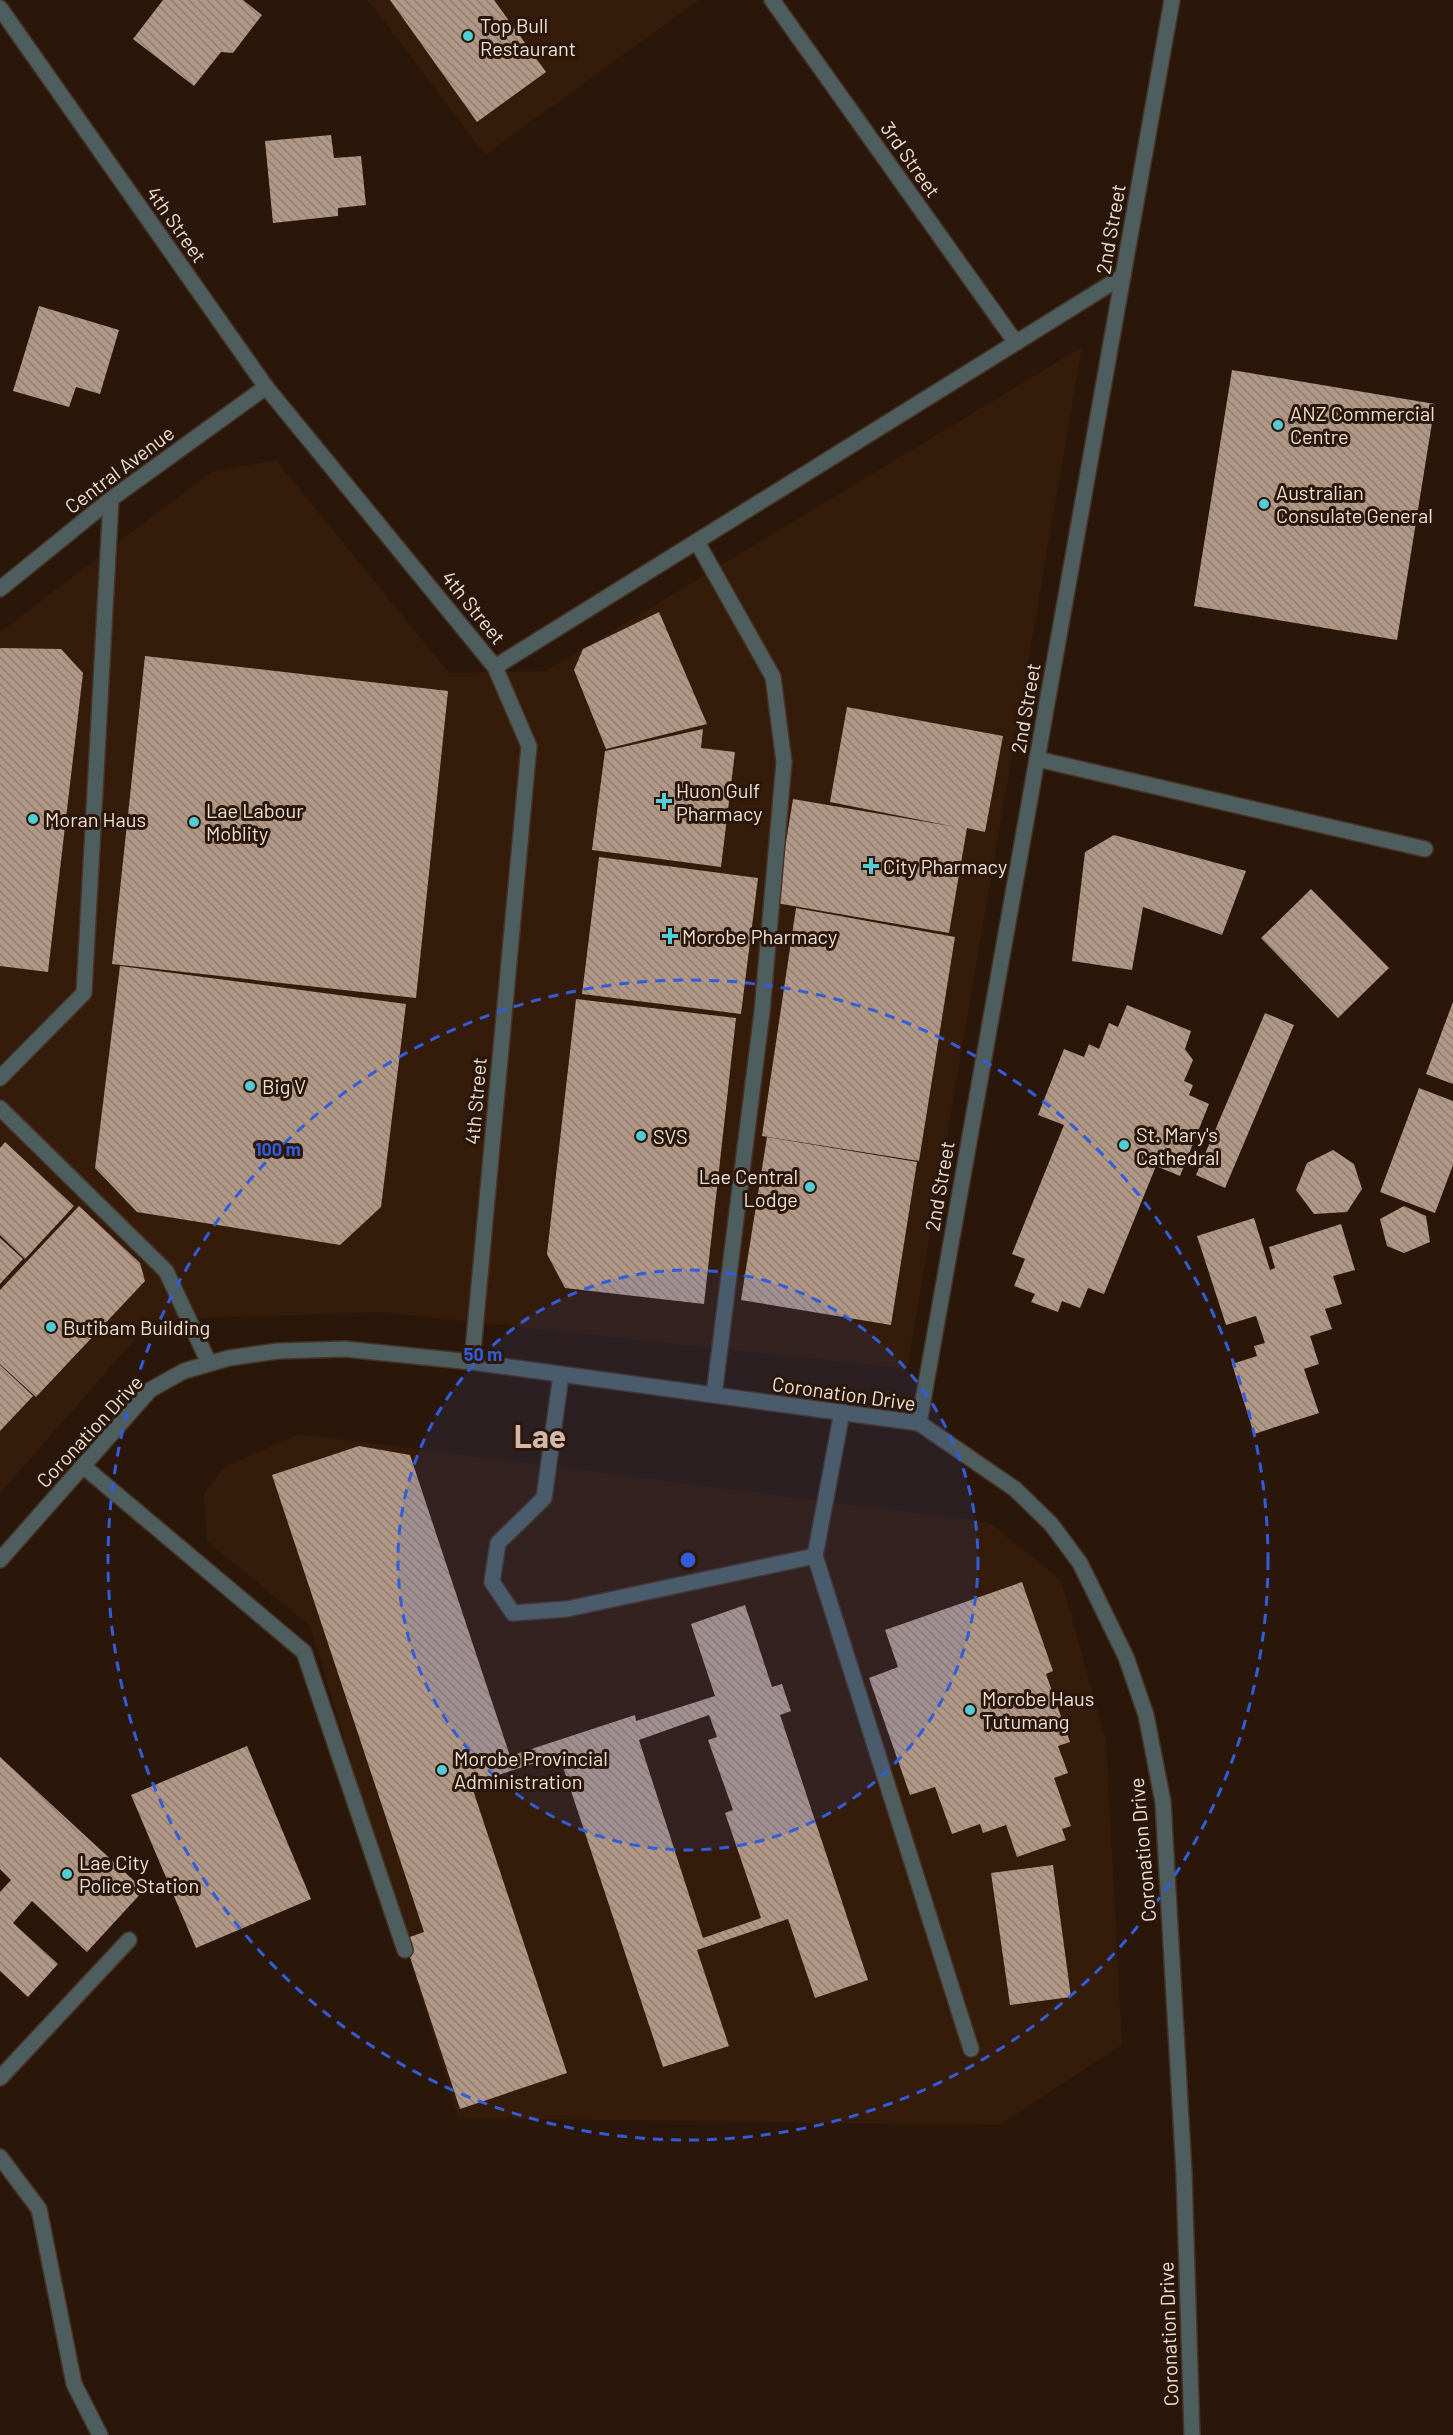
<svg xmlns="http://www.w3.org/2000/svg" width="1453" height="2435" font-family="Barlow,sans-serif">
<style>
.built{fill:#351b09}
.building{fill:url(#building-back-hatch);fill-rule:evenodd}
.lines{fill:none;stroke-linecap:round;stroke-linejoin:round}
.minor-casing{stroke:#463327;stroke-width:18}
.minor{stroke:#4e5d5e;stroke-width:15}
.ring{fill:none;stroke:#325dd8;stroke-width:3;stroke-dasharray:10 8}
.poi-dot{fill:#52ccd5;stroke:#2b170a;stroke-width:2}
.labels{text-anchor:middle;dominant-baseline:central;stroke-width:6;stroke-linejoin:round;paint-order:stroke}
.poi-label{font-size:20px;fill:#eee0d7;stroke:#2b170a;text-anchor:start}
.street-label{font-size:20px;fill:#eee0d7;stroke:#2b170a}
.town-label{font-size:32px;font-weight:bold;fill:#d4b8a7;stroke:#2b170a}
.centre{fill:#325dd8;stroke:#2b170a;stroke-width:3}
.ring-label{font-size:18px;text-anchor:middle;font-weight:bold;fill:#325dd8;stroke:#2b170a;stroke-width:6;stroke-linejoin:round;paint-order:stroke}
</style>
<defs>
<pattern id="building-back-hatch" width="6" height="6" patternUnits="userSpaceOnUse" patternTransform="scale(1.5)"><rect width="6" height="6" fill="#b19786"/><path d="M-1 5l2 2M0 0l6 6M5-1l2 2" fill="none" stroke="#917e71"/></pattern>
</defs>
<rect width="100%" height="100%" fill="#2b170a"/>
<g class="built">
<polygon points="368,0 699,0 485,155"/>
<polygon points="1082,347 907,1369 381,1312 152,1320 0,1493 0,632 211,472 276,460 449,673 546,671"/>
<polygon points="298,1434 988,1522 1061,1580 1106,1740 1122,2045 999,2125 458,2118 310,1626 207,1541 204,1493 225,1467"/>
</g>
<g class="building">
<polygon points="163,0 243,0 262,15 233,53 221,52 194,86 133,39"/>
<polygon points="390,0 494,0 546,72 477,122"/>
<polygon points="331,135 334,158 361,156 366,205 338,208 338,216 273,223 265,141"/>
<polygon points="39,306 119,330 100,394 76,387 69,407 13,391"/>
<polygon points="1232,370 1435,404 1397,640 1194,606"/>
<polygon points="659,612 707,724 606,749 574,670 583,649"/>
<polygon points="0,648 61,649 83,673 48,972 0,966"/>
<polygon points="145,656 448,691 416,998 112,964"/>
<polygon points="847,707 1003,736 985,832 967,828 949,933 776,903 793,799 956,827 830,802"/>
<polygon points="703,729 701,748 735,752 721,867 592,850 605,751"/>
<polygon points="1114,835 1246,871 1222,935 1143,907 1132,970 1072,961 1085,852"/>
<polygon points="599,857 758,878 741,1014 582,994"/>
<polygon points="1311,889 1389,968 1338,1018 1261,938"/>
<polygon points="796,908 955,937 919,1161 762,1136"/>
<polygon points="120,966 406,1004 381,1207 340,1245 137,1212 95,1168"/>
<polygon points="576,999 736,1018 704,1304 565,1288 547,1254"/>
<polygon points="1453,1002 1453,1084 1426,1074"/>
<polygon points="1127,1005 1191,1031 1185,1049 1193,1060 1184,1081 1193,1085 1189,1095 1209,1104 1180,1176 1156,1166 1104,1294 1088,1288 1080,1308 1062,1301 1058,1312 1031,1302 1035,1294 1014,1286 1025,1259 1012,1254 1064,1125 1038,1115 1064,1049 1084,1057 1089,1044 1099,1049 1109,1023 1118,1027"/>
<polygon points="1265,1013 1294,1025 1225,1188 1196,1175"/>
<polygon points="1419,1088 1453,1101 1453,1165 1435,1213 1380,1192"/>
<polygon points="767,1137 917,1162 891,1325 741,1300"/>
<polygon points="5,1142 74,1206 25,1259 0,1235 0,1148"/>
<polygon points="1333,1150 1354,1164 1362,1189 1347,1212 1314,1214 1296,1190 1307,1163"/>
<polygon points="79,1206 140,1263 145,1281 36,1397 0,1364 0,1290"/>
<polygon points="1404,1206 1426,1216 1430,1242 1404,1253 1387,1246 1380,1219"/>
<polygon points="1254,1218 1270,1270 1275,1268 1269,1247 1341,1224 1355,1270 1333,1276 1342,1304 1325,1309 1332,1329 1310,1336 1319,1364 1304,1369 1319,1413 1254,1434 1232,1364 1257,1356 1254,1346 1265,1343 1256,1316 1226,1325 1197,1236"/>
<polygon points="0,1238 23,1259 0,1284"/>
<polygon points="0,1365 33,1396 0,1431"/>
<path d="M359 1446 410 1455 510 1756 635 1715 636 1721 715 1696 691 1624 745 1605 772 1687 782 1684 791 1711 780 1715 868 1980 815 1998 788 1919 697 1950 729 2046 663 2067 559 1755 471 1784 567 2073 460 2109 404 1939 424 1932 272 1475ZM709 1715 717 1737 708 1740 733 1810 725 1813 761 1918 703 1938 639 1740Z"/>
<polygon points="1022,1582 1053,1671 1046,1674 1070,1742 1058,1746 1068,1773 1054,1778 1071,1826 1062,1829 1066,1840 1017,1857 1006,1825 983,1833 980,1824 952,1834 935,1787 910,1795 869,1678 898,1667 885,1630"/>
<polygon points="247,1746 311,1899 196,1948 131,1795"/>
<polygon points="0,1757 144,1890 87,1952 32,1901 13,1923 58,1964 28,1997 0,1971 0,1892 11,1880 0,1869"/>
<polygon points="1053,1865 1071,1997 1010,2005 991,1873"/>
</g>
<g class="lines">
<g class="minor-casing">
<g id="minor">
<polyline points="772,0 1016,343"/>
<polyline points="0,8 266,387 495,667 529,746 472,1362"/>
<polyline points="697,542 773,677 784,762 762,1012 714,1395"/>
<polyline points="0,589 111,499 266,387"/>
<polyline points="495,667 1123,276"/>
<polyline points="1037,759 1425,849"/>
<polyline points="0,1078 84,993 111,499"/>
<polyline points="0,1108 166,1271 209,1363"/>
<polyline points="561,1375 544,1498 498,1543 492,1582 513,1613 567,1609 815,1556 842,1412"/>
<polyline points="919,1423 1172,0"/>
<polyline points="83,1466 304,1652 405,1950"/>
<polyline points="815,1556 971,2049"/>
<polyline points="0,1560 150,1390 184,1371 229,1358 278,1351 345,1349 472,1362 919,1423 1015,1489 1051,1524 1080,1563 1126,1657 1146,1715 1163,1802 1184,2173 1192,2435"/>
<polyline points="0,2078 129,1940"/>
<polyline points="0,2157 39,2209 74,2384 100,2435"/>
</g>
</g>
<use href="#minor" class="minor"/>
</g>
<circle cx="688" cy="1560" r="290" fill="#325dd8" fill-opacity=".12"/>
<g class="ring">
<circle cx="688" cy="1560" r="290"/>
<circle cx="688" cy="1560" r="580"/>
</g>
<g class="poi-dot">
<circle cx="468" cy="36" r="6"/>
<circle cx="1278" cy="425" r="6"/>
<circle cx="1264" cy="504" r="6"/>
<path d="M661 792h6v6h6v6h-6v6h-6v-6h-6v-6h6z"/>
<circle cx="33" cy="819" r="6"/>
<circle cx="194" cy="822" r="6"/>
<path d="M868 857h6v6h6v6h-6v6h-6v-6h-6v-6h6z"/>
<path d="M667 927h6v6h6v6h-6v6h-6v-6h-6v-6h6z"/>
<circle cx="250" cy="1086" r="6"/>
<circle cx="641" cy="1136" r="6"/>
<circle cx="1124" cy="1145" r="6"/>
<circle cx="810" cy="1187" r="6"/>
<circle cx="51" cy="1327" r="6"/>
<circle cx="970" cy="1710" r="6"/>
<circle cx="442" cy="1770" r="6"/>
<circle cx="67" cy="1874" r="6"/>
</g>
<g class="labels">
<g class="poi-label">
<text x="480" y="25">Top Bull<tspan x="480" dy="23">Restaurant</tspan></text>
<text x="1290" y="413">ANZ Commercial<tspan x="1290" dy="23">Centre</tspan></text>
<text x="1276" y="492">Australian<tspan x="1276" dy="23">Consulate General</tspan></text>
<text x="676" y="790">Huon Gulf<tspan x="676" dy="23">Pharmacy</tspan></text>
<text x="206" y="810">Lae Labour<tspan x="206" dy="23">Moblity</tspan></text>
<text x="45" y="819">Moran Haus</text>
<text x="883" y="866">City Pharmacy</text>
<text x="682" y="936">Morobe Pharmacy</text>
<text x="262" y="1086">Big V</text>
<text x="1136" y="1134">St. Mary's<tspan x="1136" dy="23">Cathedral</tspan></text>
<text x="653" y="1136">SVS</text>
<text x="798" y="1176" text-anchor="end">Lae Central<tspan x="798" dy="23">Lodge</tspan></text>
<text x="63" y="1327">Butibam Building</text>
<text x="982" y="1698">Morobe Haus<tspan x="982" dy="23">Tutumang</tspan></text>
<text x="454" y="1758">Morobe Provincial<tspan x="454" dy="23">Administration</tspan></text>
<text x="79" y="1862">Lae City<tspan x="79" dy="23">Police Station</tspan></text>
</g>
<g class="street-label">
<text transform="translate(911 159) rotate(55)">3rd Street</text>
<text transform="translate(177 224) rotate(55)">4th Street</text>
<text transform="translate(1110 229) rotate(-80)">2nd Street</text>
<text transform="translate(119 469) rotate(-37)">Central Avenue</text>
<text transform="translate(474 607) rotate(51)">4th Street</text>
<text transform="translate(1025 708) rotate(-80)">2nd Street</text>
<text transform="translate(475 1101) rotate(-85)">4th Street</text>
<text transform="translate(939 1186) rotate(-80)">2nd Street</text>
<text transform="translate(844 1393) rotate(8)">Coronation Drive</text>
<text transform="translate(89 1431) rotate(-47)">Coronation Drive</text>
<text transform="translate(1142 1850) rotate(-95)">Coronation Drive</text>
<text transform="translate(1168 2334) rotate(-92)">Coronation Drive</text>
</g>
<g class="town-label">
<text x="540" y="1435">Lae</text>
</g>
</g>
<circle cx="688" cy="1560" r="9" class="centre"/>
<g class="ring-label">
<text x="278" y="1156">100 m</text>
<text x="483" y="1361">50 m</text>
</g>
</svg>
